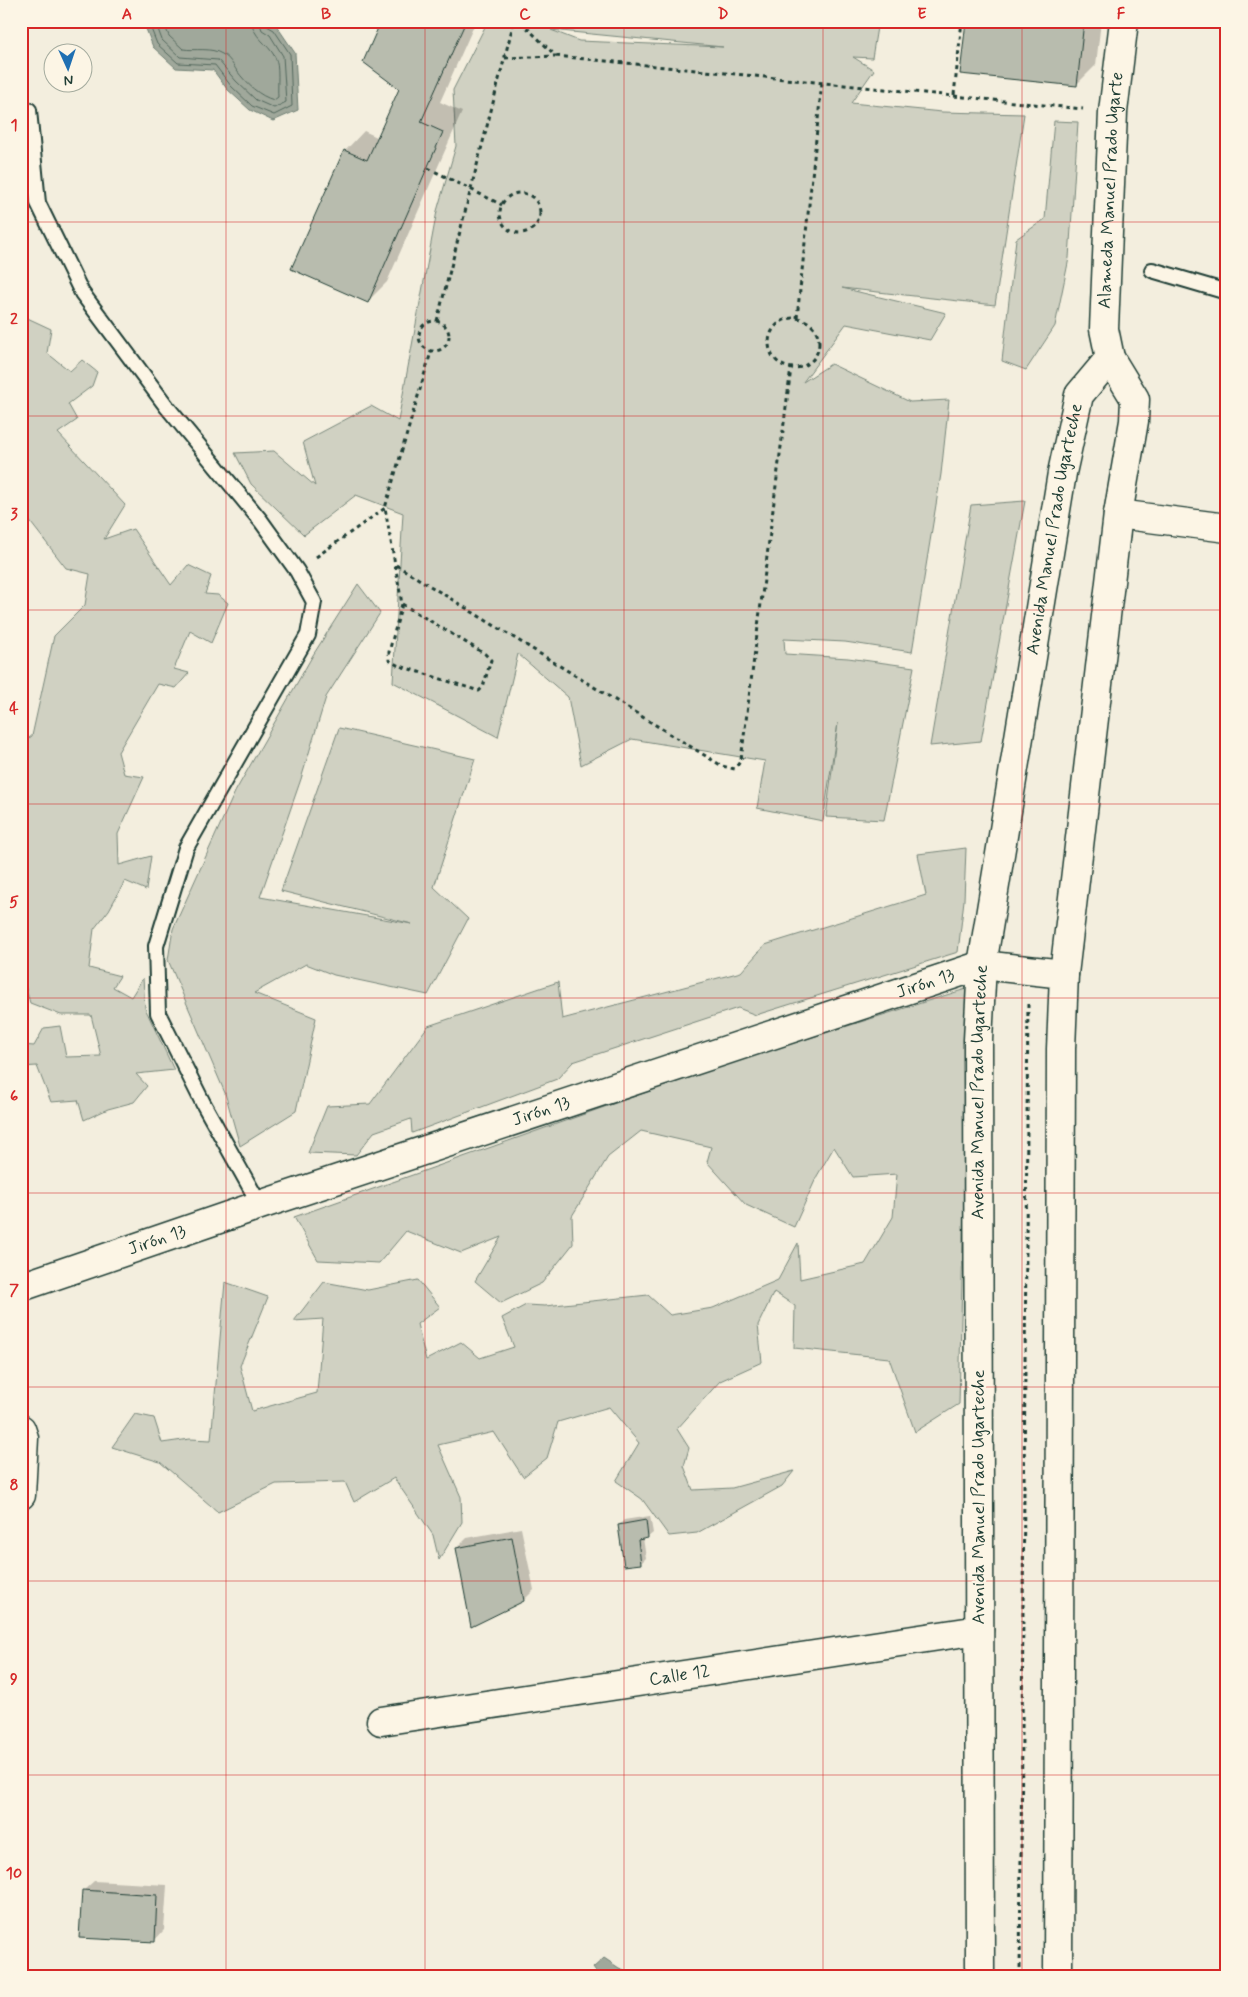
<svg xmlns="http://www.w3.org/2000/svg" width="1248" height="1997" font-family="Mynerve,sans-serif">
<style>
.green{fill:#d0d1c2;stroke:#78877b;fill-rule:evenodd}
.water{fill:#a0a89b;stroke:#6c7d72}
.shadow{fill:#0003}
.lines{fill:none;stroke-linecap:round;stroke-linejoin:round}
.shore{stroke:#53685d;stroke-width:1}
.building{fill:#b8bcae;stroke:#1f3d34}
.service-casing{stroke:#1f3d34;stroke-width:18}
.minor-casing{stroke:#1f3d34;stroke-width:31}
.tertiary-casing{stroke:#1f3d34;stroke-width:31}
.path{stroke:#1f3d34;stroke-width:3;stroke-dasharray:4 4;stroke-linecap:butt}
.service{stroke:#fcf5e5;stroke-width:14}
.minor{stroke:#fcf5e5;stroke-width:28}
.tertiary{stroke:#fcf5e5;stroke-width:28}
.grid{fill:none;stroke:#d62828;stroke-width:1;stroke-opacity:0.55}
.labels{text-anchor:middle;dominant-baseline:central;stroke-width:5;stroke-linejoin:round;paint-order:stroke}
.street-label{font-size:18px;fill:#1f3d34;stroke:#fcf5e5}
.neatline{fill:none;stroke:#d62828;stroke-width:2}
.grid-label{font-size:16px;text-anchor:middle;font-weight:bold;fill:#d62828}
</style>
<rect width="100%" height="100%" fill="#f3eede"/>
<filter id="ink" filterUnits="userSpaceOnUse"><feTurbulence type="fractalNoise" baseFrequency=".02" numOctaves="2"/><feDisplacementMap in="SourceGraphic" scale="10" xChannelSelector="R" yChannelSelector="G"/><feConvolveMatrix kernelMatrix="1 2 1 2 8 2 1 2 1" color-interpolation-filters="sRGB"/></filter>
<g filter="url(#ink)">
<g class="green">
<path d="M488 21H878L872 58 853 57 874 70 851 103 942 112 1024 114 995 305 842 288 946 313 930 340 846 324 803 382 831 364 910 402 949 400 941 474 912 652 845 642 784 639 785 654 848 658 914 667 884 820 826 817 838 723 823 821 757 808 765 761 632 739 581 765 568 697 518 654 498 737 393 682 403 513 356 495 304 535 251 484 235 453 274 451 315 486 303 442 371 406 398 421 437 211 456 146 453 90ZM551 30 723 47 579 41Z"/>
<polygon points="1054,121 1078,122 1069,258 1055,326 1026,370 1002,361 1016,239 1045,219"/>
<polygon points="21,315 51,329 47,353 70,371 82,360 97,372 92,386 68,404 77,420 58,433 125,505 104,539 133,529 171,585 188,565 211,576 205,594 218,595 228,603 211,643 190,631 174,669 189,673 176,688 158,684 118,752 124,774 144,777 118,834 119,865 151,856 146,890 125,881 109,910 94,929 89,968 120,976 113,987 131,997 143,978 145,1008 174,1070 136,1074 147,1086 134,1102 108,1109 84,1120 78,1100 51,1102 37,1066 21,1067 21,1045 34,1046 44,1028 60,1026 66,1057 101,1056 91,1015 61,1015 30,1003 25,985 21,984 21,743 32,736 54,636 85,605 90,574 66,568 21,510"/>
<polygon points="1025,501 981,741 930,746 971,505"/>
<polygon points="358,584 380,613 326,697 301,779 260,897 412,924 281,891 339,728 475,759 434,887 468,919 428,995 334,975 306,964 254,993 316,1018 296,1111 240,1146 225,1093 168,960 173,929 235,792 313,655"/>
<polygon points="966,848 964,900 958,952 756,1015 738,1008 573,1062 557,1079 412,1133 411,1119 374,1132 356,1155 308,1153 327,1106 370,1104 428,1026 558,982 562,1019 741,972 765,945 926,895 918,854"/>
<polygon points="969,988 959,1404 915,1432 889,1358 794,1348 795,1306 774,1292 758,1325 762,1362 720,1381 677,1429 689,1448 684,1466 693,1490 732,1488 794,1471 782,1486 697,1533 669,1536 642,1499 616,1481 639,1443 609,1407 558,1422 547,1458 523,1477 494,1432 438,1445 461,1497 462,1522 439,1560 433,1535 394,1478 354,1502 345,1482 276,1484 218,1512 160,1462 112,1447 135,1414 154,1418 162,1443 190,1439 211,1440 225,1282 268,1297 240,1366 252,1411 317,1393 323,1319 294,1321 324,1282 368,1290 418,1280 440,1307 417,1324 426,1360 461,1342 480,1358 514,1347 502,1318 526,1305 545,1306 648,1295 670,1315 713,1308 778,1280 798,1243 800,1279 865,1264 893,1217 897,1174 853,1177 834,1147 817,1176 794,1227 746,1205 707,1162 711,1147 641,1131 608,1157 572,1216 573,1244 542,1283 501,1303 475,1281 501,1237 461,1253 406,1231 379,1263 318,1260 294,1217 720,1066"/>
</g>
<g class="water">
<polygon points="143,21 263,21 276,25 295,53 298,110 273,121 250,110 227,89 213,70 176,68 153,47"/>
<polygon points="604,1958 619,1968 639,1976 599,1976 593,1968"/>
</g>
<g class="shadow">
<polygon points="382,21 476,21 440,102 462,112 387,282 368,301 345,151 364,131 379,138 401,88"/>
<polygon points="967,21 1101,21 1096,65 1076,85"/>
<polygon points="650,1516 653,1533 648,1537 643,1538 646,1558 641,1563 625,1565 619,1525 624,1520"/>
<polygon points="521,1528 534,1590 524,1600 457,1548 467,1538"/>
<polygon points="94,1881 167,1885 164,1930 154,1941 83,1891"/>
</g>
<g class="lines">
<g class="shore">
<polyline points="148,21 157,44 178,63 215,65 231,86 252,106 274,115 292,106 290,54 274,30 267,26 266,21"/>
<polyline points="155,21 162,40 180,57 218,60 236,81 256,100 274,108 286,102 283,56 270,35 262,30 259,21"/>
<path d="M163 21 169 36 183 49C195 51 211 47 222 54 229 57 233 65 237 71 247 84 259 96 274 100L278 97C277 85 280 67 275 57 268 43 252 37 252 21"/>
</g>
</g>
<g class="building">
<polygon points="381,21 466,21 421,122 443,132 368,303 291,269 344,150 367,160 399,89 363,62"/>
<polygon points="966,21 1084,21 1077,86 960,74"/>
<polygon points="646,1520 648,1538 638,1540 641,1564 624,1566 618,1525"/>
<polygon points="512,1537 524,1601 471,1627 456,1548"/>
<polygon points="82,1890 157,1895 155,1942 79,1938"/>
</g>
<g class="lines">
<g class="service-casing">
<g id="service">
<polyline points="29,110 38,203 82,293 167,407 261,521 297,571 314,602 308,635 186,848 156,946 158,1013 203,1103 260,1205"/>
<polyline points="1152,270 1227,292"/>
</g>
</g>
<g class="minor-casing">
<g id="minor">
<polyline points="1118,514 1227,528"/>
<path id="s1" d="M982 965 1062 473 1079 395 1110 358"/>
<path id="s2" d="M1064 974 1118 514 1134 421 1135 399 1110 358 1104 329 1113 112 1124 21"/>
<polyline points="21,1429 24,1438 21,1495"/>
<path id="s3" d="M381 1721 979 1630"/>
</g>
</g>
<g class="tertiary-casing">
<g id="tertiary">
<path id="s4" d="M21 1287 260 1205 982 965 1064 974 1061 1049 1058 1976"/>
<path id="s5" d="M980 1976 978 1040 982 965"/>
</g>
</g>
<g class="path">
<polyline points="556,56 1083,109"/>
<polyline points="505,58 556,56 520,21"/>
<polyline points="954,95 962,21"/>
<polyline points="428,168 502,205"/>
<circle cx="520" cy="213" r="20"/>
<polyline points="797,318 822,82"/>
<circle cx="794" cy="343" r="25"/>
<circle cx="434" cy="336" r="15"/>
<polyline points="437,321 514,21"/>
<polyline points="316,557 385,508"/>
<polyline points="396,565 722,766 735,769 741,760 791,368"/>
<polyline points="402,604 485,654 491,660 483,687 479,691 397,665 389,660 389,652 402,604 385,508 431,352"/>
<polyline points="1020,1976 1028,1001"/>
</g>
<use href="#service" class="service"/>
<use href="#minor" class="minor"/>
<use href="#tertiary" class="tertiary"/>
</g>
</g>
<path class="grid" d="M226 21V1976M425 21V1976M624 21V1976M823 21V1976M1022 21V1976M21 222H1227M21 416H1227M21 610H1227M21 804H1227M21 998H1227M21 1193H1227M21 1387H1227M21 1581H1227M21 1775H1227"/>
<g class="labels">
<g class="street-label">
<text stroke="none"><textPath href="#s2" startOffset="796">Alameda Manuel Prado Ugarte</textPath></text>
<text stroke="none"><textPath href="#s1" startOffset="442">Avenida Manuel Prado Ugarteche</textPath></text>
<text stroke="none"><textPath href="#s4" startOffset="954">Jirón 13</textPath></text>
<text stroke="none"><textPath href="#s5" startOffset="884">Avenida Manuel Prado Ugarteche</textPath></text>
<text stroke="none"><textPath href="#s4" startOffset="549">Jirón 13</textPath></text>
<text stroke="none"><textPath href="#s4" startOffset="144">Jirón 13</textPath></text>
<text transform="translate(979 1497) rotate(-90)">Avenida Manuel Prado Ugarteche</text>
<text stroke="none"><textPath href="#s3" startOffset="302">Calle 12</textPath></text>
</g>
</g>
<rect width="1248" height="1997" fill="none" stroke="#fcf5e5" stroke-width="55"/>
<g transform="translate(68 68) rotate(177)"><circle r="24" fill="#fcf5e5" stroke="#a4ab9e"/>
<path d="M0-4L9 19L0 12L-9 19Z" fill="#1f6fb2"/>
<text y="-8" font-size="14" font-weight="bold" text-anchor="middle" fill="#1f3d34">N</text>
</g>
<rect x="28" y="28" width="1192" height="1942" class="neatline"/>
<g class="grid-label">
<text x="127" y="19">A</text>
<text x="326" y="19">B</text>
<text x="525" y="19">C</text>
<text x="723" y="19">D</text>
<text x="922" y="19">E</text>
<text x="1121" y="19">F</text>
<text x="14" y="130">1</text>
<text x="14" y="324">2</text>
<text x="14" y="519">3</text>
<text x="14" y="713">4</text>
<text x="14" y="907">5</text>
<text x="14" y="1101">6</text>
<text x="14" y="1295">7</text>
<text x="14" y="1490">8</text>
<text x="14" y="1684">9</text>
<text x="14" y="1878">10</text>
</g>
</svg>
